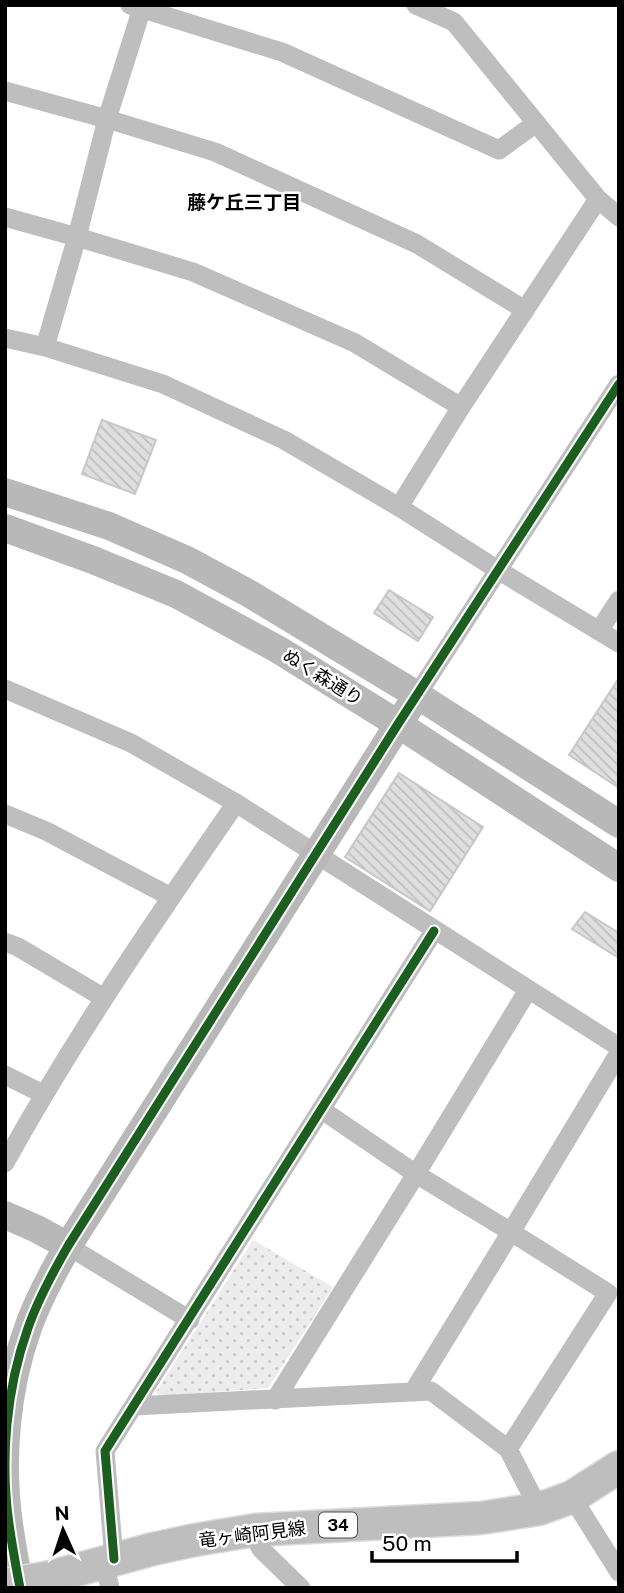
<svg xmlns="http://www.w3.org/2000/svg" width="624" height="1593" font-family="'Public Sans','Noto Sans JP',sans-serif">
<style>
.park{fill:url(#park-dots)}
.building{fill:url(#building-back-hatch);stroke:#c7c7c7;stroke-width:2}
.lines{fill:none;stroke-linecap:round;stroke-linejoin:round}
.primary-casing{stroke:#dbdbdb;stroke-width:35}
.street{stroke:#bebebe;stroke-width:19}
.secondary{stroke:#b8b8b8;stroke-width:28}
.primary{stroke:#bebebe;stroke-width:32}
.primary-bridge-casing{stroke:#dbdbdb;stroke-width:35;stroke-linecap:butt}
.primary-bridge{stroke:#bebebe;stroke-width:32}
.cycleway-casing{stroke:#fff;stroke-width:13}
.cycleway{stroke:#1b5e20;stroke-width:9}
.labels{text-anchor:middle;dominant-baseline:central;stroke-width:5;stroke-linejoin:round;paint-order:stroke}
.shield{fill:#fff;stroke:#4c4c4c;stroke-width:2}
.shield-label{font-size:16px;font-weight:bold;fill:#000}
.street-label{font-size:18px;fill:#000;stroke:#fff}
.neighbourhood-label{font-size:19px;font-weight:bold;fill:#000;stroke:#fff}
</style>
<defs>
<pattern id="park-dots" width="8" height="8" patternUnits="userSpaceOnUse" patternTransform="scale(1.75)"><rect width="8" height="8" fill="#ececec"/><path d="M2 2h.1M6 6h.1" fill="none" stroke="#c9c9c9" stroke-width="1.8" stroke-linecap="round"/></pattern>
<pattern id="building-back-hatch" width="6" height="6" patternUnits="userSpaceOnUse" patternTransform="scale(1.75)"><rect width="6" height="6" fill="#dfdfdf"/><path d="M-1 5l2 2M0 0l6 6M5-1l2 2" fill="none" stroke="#bebebe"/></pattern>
</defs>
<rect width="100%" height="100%" fill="#fff"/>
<polygon class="park" points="253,1240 333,1287 268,1388 159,1396 156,1392"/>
<g class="building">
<polygon points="102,420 156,440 135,494 82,474"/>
<polygon points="389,590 433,617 418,641 374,613"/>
<polygon points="619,678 619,788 569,755"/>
<polygon points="399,773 483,827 430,911 345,857"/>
<polygon points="585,912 619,933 619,958 572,929"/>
</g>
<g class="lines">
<g class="primary-casing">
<polyline id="primary" points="51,1577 153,1549 195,1540 255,1530 481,1518 539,1509 572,1497 619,1467"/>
</g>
<g class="street">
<polyline points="130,5 282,52 499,150 536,123"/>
<polyline points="416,5 454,22 598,199 619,217"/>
<polyline points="5,91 107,119 215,152 417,244 525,310"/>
<polyline points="5,217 77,237 193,272 355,343 461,407"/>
<polyline points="5,338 45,347 163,384 284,440 399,507 498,570 619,643"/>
<polyline points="45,347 77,237 107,119 143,5"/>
<polyline points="399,507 461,407 598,199"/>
<polyline points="599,631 619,600"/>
<polyline points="5,689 131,743 236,803 619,1047"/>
<polyline points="417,695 619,384"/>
<polyline points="5,814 46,831 171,897"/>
<polyline points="5,942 18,947 104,998"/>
<polyline points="5,1075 43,1094"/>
<polyline points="322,1110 416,1174 511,1232 619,1053"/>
<path d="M5 1163C74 1038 155 920 236 803"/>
<polyline points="68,1246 190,1320"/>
<polyline points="413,1392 511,1232 608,1293 508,1449"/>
<polyline points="275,1400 416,1174 528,990"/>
<polyline points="134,1406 431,1391 508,1449 539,1509"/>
<polyline points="572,1497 619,1572"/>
<polyline points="255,1530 258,1543 261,1549 301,1588"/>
<polyline points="114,1559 105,1451 434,931"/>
<polyline points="104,1562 110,1588"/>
</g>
<g class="secondary">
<polyline points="5,492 109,526 187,560 250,594 417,695 619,824"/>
<polyline points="5,528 93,560 176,594 279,650 398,724 619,868"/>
<polyline points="5,1215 37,1229 68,1246"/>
<path d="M20 1588C16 1567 12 1545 9 1524 0 1460 6 1389 28 1328 38 1299 53 1272 68 1246L417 695"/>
</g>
<use href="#primary" class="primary"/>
<g class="primary-bridge-casing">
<polyline id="primary-bridge" points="5,1585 51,1577"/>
</g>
<use href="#primary-bridge" class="primary-bridge"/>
<g class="cycleway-casing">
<g id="cycleway">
<polyline points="114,1559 105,1451 434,931"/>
<path d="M20 1588C16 1567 12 1545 9 1524 0 1460 6 1389 28 1328 38 1299 53 1272 68 1246L398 724 619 384"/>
</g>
</g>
<use href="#cycleway" class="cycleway"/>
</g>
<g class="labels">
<rect class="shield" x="319" y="1512.5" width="38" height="25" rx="5"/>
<g class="shield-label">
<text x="338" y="1525">34</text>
</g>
<g class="street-label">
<text transform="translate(323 677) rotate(32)">ぬく森通り</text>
<text transform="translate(252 1534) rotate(-7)">竜ヶ崎阿見線</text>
</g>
<g class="neighbourhood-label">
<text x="244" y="202">藤ケ丘三丁目</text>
</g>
</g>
<rect width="624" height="1593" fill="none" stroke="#000000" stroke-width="14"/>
<g transform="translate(63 1530) rotate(357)" stroke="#ffffff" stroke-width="5" paint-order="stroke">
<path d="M0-5L12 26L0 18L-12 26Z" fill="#000000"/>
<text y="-10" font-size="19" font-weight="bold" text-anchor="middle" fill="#000000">N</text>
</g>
<path d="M372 1551v10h145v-10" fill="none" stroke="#000000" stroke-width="3.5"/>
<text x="382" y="1551" font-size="21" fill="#000000" stroke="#ffffff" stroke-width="5" paint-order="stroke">50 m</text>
</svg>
